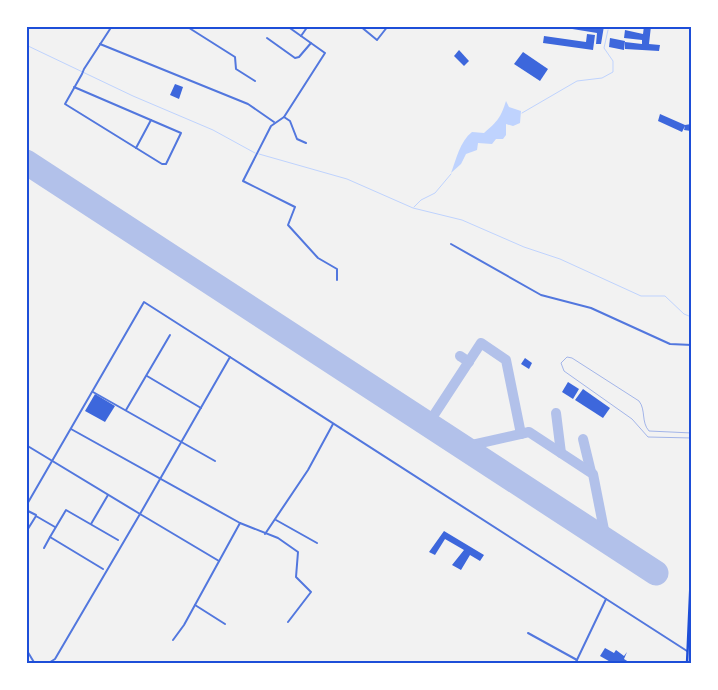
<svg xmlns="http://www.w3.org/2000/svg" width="718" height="690" font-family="Arial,sans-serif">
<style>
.water{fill:#bfd3fe}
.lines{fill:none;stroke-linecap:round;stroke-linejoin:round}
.stream{stroke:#bfd3fe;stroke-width:1}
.taxiway{stroke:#b2c1ea;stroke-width:10}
.runway{stroke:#b2c1ea;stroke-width:25}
.building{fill:#3d67dc}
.service{stroke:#5277de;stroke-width:0.5}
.minor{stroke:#5277de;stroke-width:2}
.tertiary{stroke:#5277de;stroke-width:2}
.trunk{stroke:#1d4ed8;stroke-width:2.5}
.neatline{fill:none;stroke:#1d4ed8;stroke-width:2}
</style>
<rect width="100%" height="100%" fill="#f2f2f2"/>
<path class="water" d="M506 101 509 107 521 111 520 123 513 126 506 124V135L503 139H496L492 144 478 143 477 150 466 154 461 164 451 173C456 160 460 141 472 132L484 133C498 121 501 117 506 101Z"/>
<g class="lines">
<g class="stream">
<polyline points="26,45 133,96 213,130 255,153"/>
<polyline points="522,113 577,81 602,78 613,72 613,61 604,48 608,30"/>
<polyline points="259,154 347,179 413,208 462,220 524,247 560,259 641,296 665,296 684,314 689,316"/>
<polyline points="414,207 421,200 435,193 451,174"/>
</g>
<g class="taxiway">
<polyline points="460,356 469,362"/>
<polyline points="556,413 561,453"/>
<polyline points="428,424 481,343 506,360 521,434"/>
<polyline points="583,439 591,472"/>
<polyline points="463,447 529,432 593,474 606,540"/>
</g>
<polyline class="runway" points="26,162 656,573"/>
</g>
<g class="building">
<polygon points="554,26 604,26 601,44 596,44 597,33"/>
<polygon points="644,26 651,26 649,44 660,45 659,51 625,49 625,42 642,44 642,40 624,38 625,30 643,34"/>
<polygon points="587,34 595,35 593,50 543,43 544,36 586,42"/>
<polygon points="610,38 625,41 624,50 609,47"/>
<polygon points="459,50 469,61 464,66 454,56"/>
<polygon points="523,52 548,69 540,81 514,64"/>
<polygon points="175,84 183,87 179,99 170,95"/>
<polygon points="660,114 685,125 691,124 691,131 684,130 685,126 682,132 658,121"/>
<polygon points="525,358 532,363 529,369 521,364"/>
<polygon points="568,382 579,389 573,399 562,392"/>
<polygon points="583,389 610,408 603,418 575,400"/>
<polygon points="95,394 115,406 105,422 85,411"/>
<polygon points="444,531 484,555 480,561 470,555 461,570 452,565 464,550 445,539 435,555 429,552"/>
<polygon points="605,648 614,653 616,650 624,656 627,652 624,659 632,664 614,664 600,656"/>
</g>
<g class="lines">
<path class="service" d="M692 433 649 431C641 422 646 410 639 401L572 358 567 357 561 363 564 371 632 419 648 437 692 438"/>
<g class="minor">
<polyline points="186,26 235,57 236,69 255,81"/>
<polyline points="287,26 325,53 284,117 271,126 243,181 295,207 288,225 318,258 337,269 337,280"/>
<polyline points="360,26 377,40 388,26"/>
<polyline points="301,36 308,26"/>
<polyline points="267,38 295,58 299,57 311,43"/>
<polyline points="100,44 248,104 274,122"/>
<polyline points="74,87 181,133 166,164 162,164 65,104 82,74 84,69 112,26"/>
<polyline points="284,117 290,121 297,139 306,143"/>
<polyline points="136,148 151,120"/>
<polyline points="451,244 541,295 591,308 670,344 692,345"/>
<polyline points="147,376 201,408"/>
<polyline points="93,392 215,461"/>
<polyline points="126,410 170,335"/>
<polyline points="71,429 240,523 278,538 298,552 296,577 311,592 288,622"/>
<polyline points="26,506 144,302 230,357"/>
<polyline points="28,511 36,515"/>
<polyline points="276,520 317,543"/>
<polyline points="91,524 108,495"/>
<polyline points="26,532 36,516 55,527"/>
<polyline points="265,534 308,470 333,424"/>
<polyline points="44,548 50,537"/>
<polyline points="103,569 50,537 66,510 118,540"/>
<polyline points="195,605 225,624"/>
<polyline points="528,633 577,660"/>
<polyline points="173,640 184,625 240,523"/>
<polyline points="26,649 35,664"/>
<polyline points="47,664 55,659 140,514 219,561"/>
<polyline points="575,664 606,599"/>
</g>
<polyline class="tertiary" points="26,445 140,514 230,357 687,651"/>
<polyline class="trunk" points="687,664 692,550"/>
</g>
<rect width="718" height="690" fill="none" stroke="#ffffff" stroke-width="55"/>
<rect x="28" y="28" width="662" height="634" class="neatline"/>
</svg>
